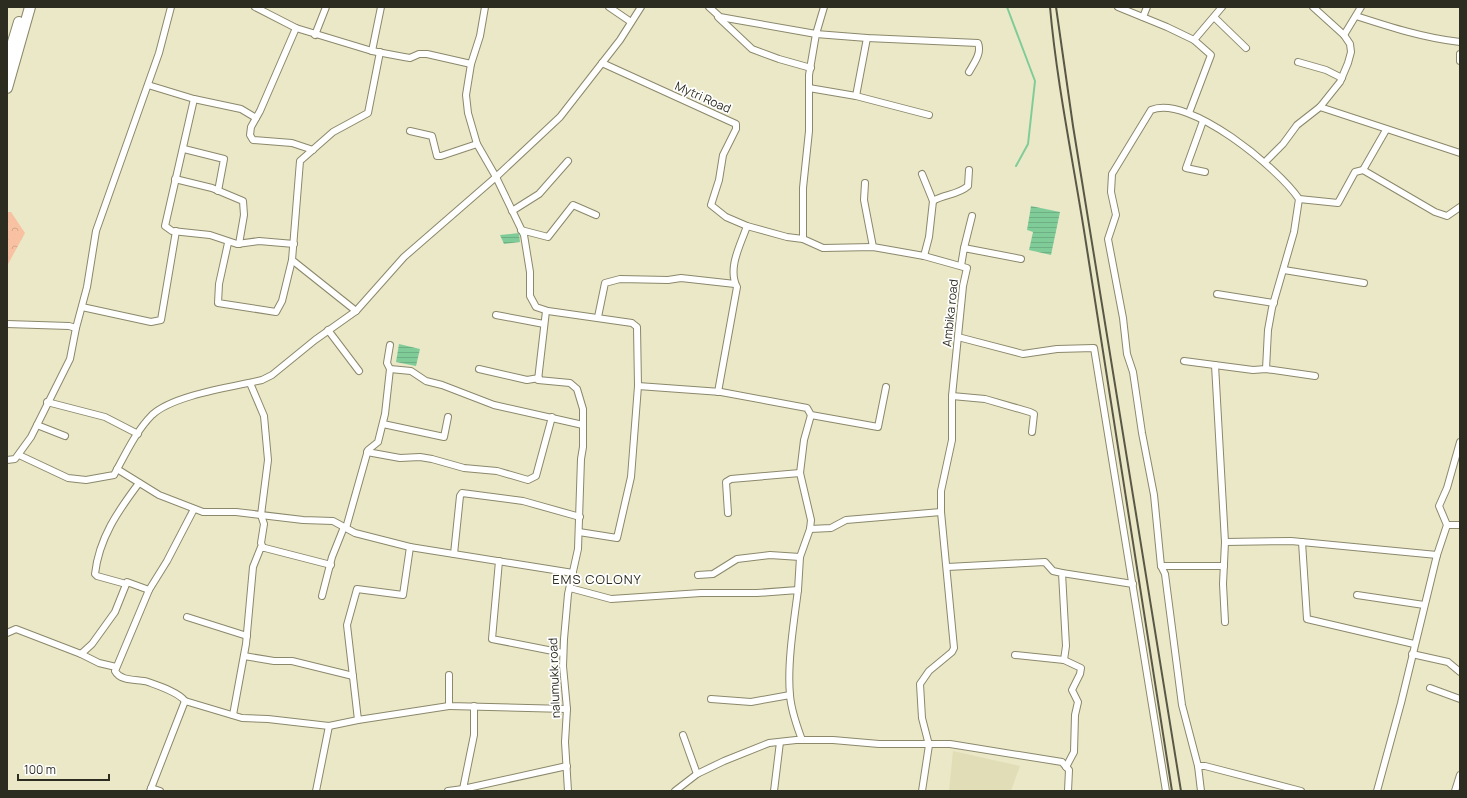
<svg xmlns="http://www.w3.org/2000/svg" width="1467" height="798" font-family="Manrope,sans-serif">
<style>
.built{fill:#e1ddb7}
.park{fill:url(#park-crowns)}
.water{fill:url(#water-rules)}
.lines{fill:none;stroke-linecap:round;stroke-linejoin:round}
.stream{stroke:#80cc99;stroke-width:2}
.minor-casing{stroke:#8b886b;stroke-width:8}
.trunk-casing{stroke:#8b886b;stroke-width:12}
.minor{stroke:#fff;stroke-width:6}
.trunk{stroke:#fff;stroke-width:10}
.rail{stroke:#595847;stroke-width:2}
.labels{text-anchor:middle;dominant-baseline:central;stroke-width:3.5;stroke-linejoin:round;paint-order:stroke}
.street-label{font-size:12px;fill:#2d2c20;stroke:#fff}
.neighbourhood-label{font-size:13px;letter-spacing:1px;fill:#2d2c20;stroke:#fff}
</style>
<defs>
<pattern id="park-crowns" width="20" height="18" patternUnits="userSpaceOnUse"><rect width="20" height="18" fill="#f7c1a2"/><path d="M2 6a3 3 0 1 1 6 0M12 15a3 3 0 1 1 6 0" fill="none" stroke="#d4a68b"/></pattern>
<pattern id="water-rules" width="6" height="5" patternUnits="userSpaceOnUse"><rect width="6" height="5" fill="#80cc99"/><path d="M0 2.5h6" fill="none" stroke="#6faf84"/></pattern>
</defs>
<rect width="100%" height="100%" fill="#ebe8c8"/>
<polygon class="built" points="953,751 1020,766 1011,791 949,791"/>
<polygon class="park" points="7,212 11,212 25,233 7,266"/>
<g class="water">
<polygon points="1031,206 1060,212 1051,255 1029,250 1033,232 1027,230"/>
<polygon points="519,233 520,242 504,244 500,235"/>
<polygon points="399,344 420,349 416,366 396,362"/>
</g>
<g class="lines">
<polyline class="stream" points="1007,7 1035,81 1028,144 1016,166"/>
<g class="minor-casing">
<g id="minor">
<polyline points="255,7 296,28 372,51 404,57 410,58 419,54 427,54 471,64"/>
<polyline points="485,7 480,36 471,64 466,95 468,113 477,144 496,177 524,235 530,272 530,296 536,307 548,311 632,323 637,327 638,386 631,477 617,538 579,532"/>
<polyline points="609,7 631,22"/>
<path d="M709 7 720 17 816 34 867 38 978 43C982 53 974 63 969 72"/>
<polyline points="824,7 816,34 809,75 809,131 803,188 803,239 823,248 873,247 924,256 967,268 963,286 952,396 952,440 941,491 941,512 954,648 952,652 929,671 920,684 922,718 929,745 922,791"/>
<polyline points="1118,7 1167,27 1194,40 1222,7"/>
<path d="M1356 16C1390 27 1424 38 1460 42"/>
<polyline points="718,17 752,49 779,59 811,68"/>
<polyline points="1143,17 1147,7"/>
<polyline points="1214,17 1246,48"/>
<polyline points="296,28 260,111 251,127 250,135 253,140 292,143 313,150"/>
<polyline points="315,35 326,7"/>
<polyline points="1344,35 1361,7"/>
<polyline points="372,51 381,7"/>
<polyline points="1460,54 1460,61"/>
<polyline points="1298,62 1326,70 1342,78"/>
<polyline points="602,63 736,124 736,129 723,155 719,180 711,205 726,217 747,226 787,237 803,239"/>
<polyline points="148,85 194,99 165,226 172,231 210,235 237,244 259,241 294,244"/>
<polyline points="809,88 856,96 929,115"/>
<polyline points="856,96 867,38"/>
<polyline points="194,99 241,109 256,118"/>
<polyline points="1320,107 1460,153"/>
<polyline points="1189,113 1211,55 1194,40"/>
<polyline points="1203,121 1186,168 1205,172"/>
<polyline points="410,131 432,136 437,156 441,156 477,144"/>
<polyline points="184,149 224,159 218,191"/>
<polyline points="1265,162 1283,144 1297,125 1320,107 1340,82 1348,63 1351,52 1350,44 1344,35 1313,7"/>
<polyline points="1363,170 1386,130"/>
<polyline points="922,174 933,201 929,237 924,256"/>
<polyline points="175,179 212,188 243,201 244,215 239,244"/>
<polyline points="865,183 864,200 873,247"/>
<polyline points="1299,199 1338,203 1355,172 1363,170 1435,212 1447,216 1460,207"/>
<path d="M933 201C944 194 958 195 968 186L969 170"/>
<polyline points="512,211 539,194 568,161"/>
<polyline points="521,230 548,237 573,205 596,215"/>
<polyline points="228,243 219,284 218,303 276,312 282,301 292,260"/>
<polyline points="964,248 972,216"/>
<polyline points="961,266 964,248 1021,259"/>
<polyline points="1284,270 1364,283"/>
<polyline points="1217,294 1274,303"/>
<polyline points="82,307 151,322 161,320 176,231"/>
<polyline points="356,311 404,257 496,177 560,117 620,40 641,7"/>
<polyline points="546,311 538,380 570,383 577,389 583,409 583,447 581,459 578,549 568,594 564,639 563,666 567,709 565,742 568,791"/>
<polyline points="496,315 544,324"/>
<polyline points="598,317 605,283 620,279 668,280 681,278 735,284"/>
<polyline points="7,324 69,326 76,328"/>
<polyline points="328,330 359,371"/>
<polyline points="958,337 1023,354 1057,349 1094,348 1166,791"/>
<polyline points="1184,361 1253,370 1266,369 1315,376"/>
<polyline points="1215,365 1225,542 1223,584 1225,622"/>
<polyline points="390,369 411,371 426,381 442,385 494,405 583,425"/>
<polyline points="479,369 527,380 539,378"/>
<polyline points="250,383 264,416 268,460 261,515 264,524 261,543 263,548"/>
<polyline points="638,386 721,392 807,408 811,415 878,427 886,387"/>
<path d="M718 392 737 287C727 268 741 244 747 226"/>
<polyline points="952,396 985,399 1030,412 1034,414 1032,432"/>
<polyline points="47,402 105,417 138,434"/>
<polyline points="383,424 444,437 448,417"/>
<polyline points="37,425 65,436"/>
<polyline points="367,452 400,458 420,457 432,459 464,468 497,471 528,480 536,476 552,417"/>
<path d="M19 455 68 478 86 480 114 475C125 455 136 431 152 415 173 395 232 387 262 380L272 375 315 340 356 311 292 260 300 161 333 132 368 113 380 52"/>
<polyline points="7,460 15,459 31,437 70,359 76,328 87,287 96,231 159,53 171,7"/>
<polyline points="117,469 159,495 203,512 236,512 303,520 333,521 355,533 410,547 573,573"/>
<polyline points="728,513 726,482 731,479 800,473"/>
<polyline points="1447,525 1460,525"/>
<polyline points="346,528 368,450 378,442 385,414 390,369 387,363 390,345"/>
<polyline points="810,529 831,528 846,520 941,512"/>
<polyline points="1225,542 1291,541 1437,555"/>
<polyline points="1302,542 1307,619 1414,644"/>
<polyline points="410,547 403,595 357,589 347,625 358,720 449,706"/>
<polyline points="454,554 460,496 462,493 523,501 580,517"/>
<polyline points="499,561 492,639 563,653"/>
<polyline points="1161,566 1224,566"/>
<polyline points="947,567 1045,562 1053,571 1062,573 1066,646 1064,660"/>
<polyline points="1062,573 1133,584"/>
<polyline points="698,575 713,574 737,559 770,555 800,557"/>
<path d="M126 584 97 576 95 574C99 538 118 511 139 483"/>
<path d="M570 588 611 599 701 593H757L798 590C794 621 787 664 790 695 791 711 797 726 802 740"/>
<polyline points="798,590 800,557 810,529 811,520 800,473 804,440 811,415"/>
<polyline points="1357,595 1424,605"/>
<polyline points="322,596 332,557 344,527"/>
<polyline points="187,617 247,636"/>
<polyline points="7,633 16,629 81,654"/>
<polyline points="1412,654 1448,662 1460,672"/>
<polyline points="1015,655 1064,660 1081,668 1080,674 1072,690 1078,702 1075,715 1074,752 1066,767"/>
<polyline points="244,656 274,661 292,661 353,676"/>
<polyline points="116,667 99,663 81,654 92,644 115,612 127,582 149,590"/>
<polyline points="449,675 449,706 567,709"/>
<polyline points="1430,688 1460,699"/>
<polyline points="711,699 751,702 790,695"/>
<path d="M185 701C178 692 159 686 148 682 138 679 121 682 115 671L149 590 167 561 194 509"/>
<polyline points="474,706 474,735 463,789 567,766"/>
<polyline points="233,715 246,644 253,567 261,547 331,565"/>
<polyline points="683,735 697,774"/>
<polyline points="1198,766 1205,766 1301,791"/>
<polyline points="151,788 160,791"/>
<polyline points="150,791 185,701 242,718 268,719 329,726 358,720"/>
<polyline points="316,791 329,726"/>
<polyline points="448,791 463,789"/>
<polyline points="675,791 697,774 724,761 769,743 796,740 833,740 879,744 950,744 1062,762 1069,770 1068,791"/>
<polyline points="774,791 780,742"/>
<path d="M1201 791 1198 766 1182 705 1165 574 1161 566 1154 495 1142 433 1133 372 1127 354 1123 318 1108 239 1116 215 1111 192 1112 174 1151 110C1189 94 1279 169 1299 199L1294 232 1272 308 1268 330 1266 369"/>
<polyline points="1377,791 1401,703 1437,555 1447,525 1439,506 1447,488 1460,442"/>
<polyline points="1455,791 1460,775"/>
</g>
</g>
<g class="trunk-casing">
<g id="trunk">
<polyline points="7,62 19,22"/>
<polyline points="7,88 30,7"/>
</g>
</g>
<use href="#minor" class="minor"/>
<use href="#trunk" class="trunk"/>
<g class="rail">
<path d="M1050 7C1057 86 1074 165 1086 243 1114 426 1142 609 1172 791"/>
<polyline points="1056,7 1073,126 1181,791"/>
</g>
</g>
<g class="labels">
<g class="street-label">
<text transform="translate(703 97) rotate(24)">Mytri Road</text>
<text transform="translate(950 313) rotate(-84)">Ambika road</text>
<text transform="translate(554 678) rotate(-92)">nalumukk road</text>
</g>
<g class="neighbourhood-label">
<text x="597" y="579">EMS COLONY</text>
</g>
</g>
<rect width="1467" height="798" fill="none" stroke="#2d2c20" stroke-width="16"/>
<path d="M18 774v6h91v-6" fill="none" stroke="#2d2c20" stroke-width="2"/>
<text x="24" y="774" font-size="12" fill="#2d2c20" stroke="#ffffff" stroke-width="3" paint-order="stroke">100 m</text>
</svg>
